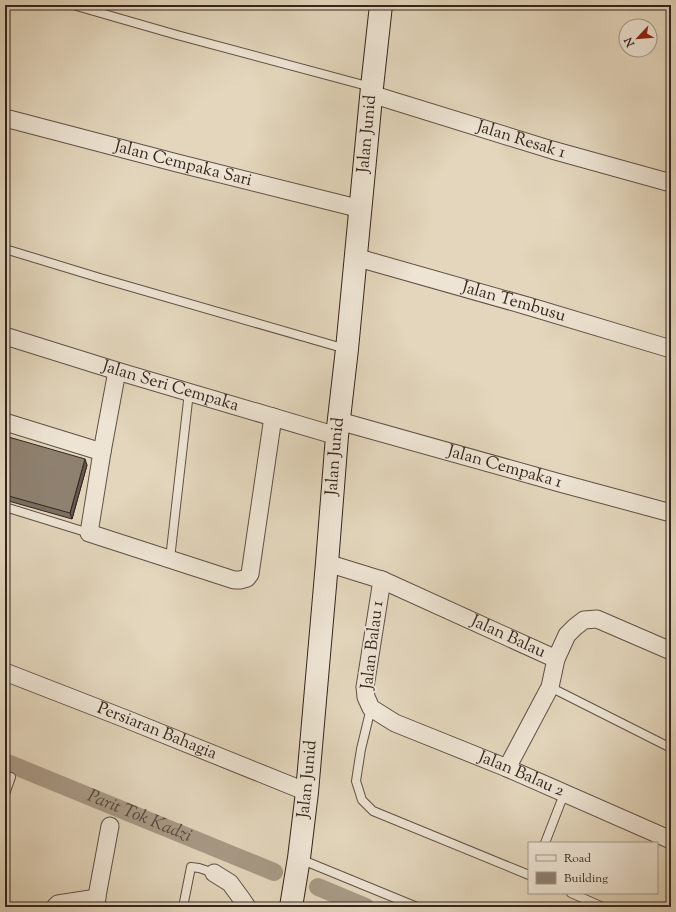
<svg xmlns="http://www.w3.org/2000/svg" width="676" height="912" font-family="'Sorts Mill Goudy',serif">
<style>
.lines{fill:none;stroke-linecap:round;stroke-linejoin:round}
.canal{stroke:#a89a86;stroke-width:18}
.lane-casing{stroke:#605146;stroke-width:10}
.street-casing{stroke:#605146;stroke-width:19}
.secondary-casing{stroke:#34251e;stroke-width:24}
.lane{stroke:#ede4d3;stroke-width:8}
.street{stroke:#ede4d3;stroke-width:17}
.secondary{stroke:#ede4d3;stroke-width:22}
.wall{fill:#7b6f60;stroke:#34251e}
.shaded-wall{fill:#645a4e;stroke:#34251e}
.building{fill:#8f8170;stroke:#34251e}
.labels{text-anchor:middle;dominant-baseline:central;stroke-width:4;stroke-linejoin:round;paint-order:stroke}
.street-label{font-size:17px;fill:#34251e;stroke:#ede4d3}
.water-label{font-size:18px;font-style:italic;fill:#57483d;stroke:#ede4d3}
</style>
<rect width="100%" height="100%" fill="#e3d6bc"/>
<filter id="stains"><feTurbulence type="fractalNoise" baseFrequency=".005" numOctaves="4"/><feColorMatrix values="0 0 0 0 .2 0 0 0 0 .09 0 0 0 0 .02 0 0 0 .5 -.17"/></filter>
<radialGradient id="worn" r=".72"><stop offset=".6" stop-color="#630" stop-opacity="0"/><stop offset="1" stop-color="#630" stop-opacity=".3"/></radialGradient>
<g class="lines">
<g class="canal">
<path id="s1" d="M5 762 274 872"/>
<polyline points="318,887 366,907"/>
</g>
<g class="lane-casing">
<g id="lane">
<polyline points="73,5 177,35 371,87"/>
<polyline points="5,249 100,278 346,349"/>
<polyline points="5,507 89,533"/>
<polyline points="170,559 189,392"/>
<polyline points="550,687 671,748"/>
<polyline points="371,708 361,749 356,781 362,800 373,811 529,875"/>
<polyline points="5,794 11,777"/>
<polyline points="545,843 564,794"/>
<polyline points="300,859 417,907"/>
<polyline points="571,893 603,907"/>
<polyline points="183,907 191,867 199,868 214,873"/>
</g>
</g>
<g class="street-casing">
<g id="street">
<path id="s2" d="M371 94 552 150 671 183"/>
<path id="s3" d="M5 118 177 163 361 209"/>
<path id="s4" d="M355 257 531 307 671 349"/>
<path id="s5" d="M5 336 117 371 337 436"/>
<polyline points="117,371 102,452 89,533 234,580 240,580 247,578 250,574 273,417"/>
<path id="s6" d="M339 421 560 483 671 513"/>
<polyline points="5,422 102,452"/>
<path id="s7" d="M327 563 382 580 556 659"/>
<path id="s8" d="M382 580 365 687 366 697 371 708 395 723 507 768 671 840"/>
<path id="s9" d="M5 672 126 719 307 792"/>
<polyline points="507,768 550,687 556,659 567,635 575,627 584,620 597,619 671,651"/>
<polyline points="214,873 230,883 241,898 247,907"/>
<polyline points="55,907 58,904 97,898"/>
<polyline points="95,907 110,826"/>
</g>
</g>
<g class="secondary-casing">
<g id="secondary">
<path id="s10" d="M291 907 299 858 307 792 327 563 337 436 347 349 372 87 381 5"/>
</g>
</g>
<use href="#lane" class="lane"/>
<use href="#street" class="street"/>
<use href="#secondary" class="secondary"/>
</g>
<polygon class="wall" points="5,436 87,465 72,519 5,500"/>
<polygon class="shaded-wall" points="85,459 87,465 72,519 70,513"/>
<polygon class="building" points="5,436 85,459 70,513 5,495"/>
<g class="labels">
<g class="street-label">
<text stroke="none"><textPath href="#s10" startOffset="777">Jalan Junid</textPath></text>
<text stroke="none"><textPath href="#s2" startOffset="157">Jalan Resak 1</textPath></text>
<text stroke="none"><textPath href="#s3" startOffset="184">Jalan Cempaka Sari</textPath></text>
<text stroke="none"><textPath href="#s4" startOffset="165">Jalan Tembusu</textPath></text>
<text stroke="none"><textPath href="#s5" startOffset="173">Jalan Seri Cempaka</textPath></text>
<text stroke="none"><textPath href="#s10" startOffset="453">Jalan Junid</textPath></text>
<text stroke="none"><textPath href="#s6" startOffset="172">Jalan Cempaka 1</textPath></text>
<text stroke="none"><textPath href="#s7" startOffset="196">Jalan Balau</textPath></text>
<text transform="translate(373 645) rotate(-83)">Jalan Balau 1</text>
<text stroke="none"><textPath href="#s9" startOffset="163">Persiaran Bahagia</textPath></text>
<text stroke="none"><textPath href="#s8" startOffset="295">Jalan Balau 2</textPath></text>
<text stroke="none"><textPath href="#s10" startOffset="129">Jalan Junid</textPath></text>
</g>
<g class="water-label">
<text stroke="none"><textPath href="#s1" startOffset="145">Parit Tok Kadzi</textPath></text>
</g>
</g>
<rect width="676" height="912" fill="none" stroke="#e3d6bc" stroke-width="20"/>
<rect x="6" y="6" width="664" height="900" fill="none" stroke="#34251e" stroke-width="2"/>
<rect x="10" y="10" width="656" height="892" fill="none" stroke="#34251e"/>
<rect x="528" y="842" width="130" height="52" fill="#ede4d3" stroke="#a3988b"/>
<rect x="536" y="855" width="20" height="6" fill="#ede4d3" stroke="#a3988b"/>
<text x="564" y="862" font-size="12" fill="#34251e">Road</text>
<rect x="536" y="872" width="20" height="12" fill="#8f8170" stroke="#a3988b"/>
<text x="564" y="882" font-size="12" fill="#34251e">Building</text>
<g transform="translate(638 38) rotate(244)"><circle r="19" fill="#ede4d3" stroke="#a3988b"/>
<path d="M0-3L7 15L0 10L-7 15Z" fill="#8f2418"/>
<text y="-6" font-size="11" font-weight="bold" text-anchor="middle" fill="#34251e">N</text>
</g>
<rect width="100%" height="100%" filter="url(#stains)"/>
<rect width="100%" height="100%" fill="url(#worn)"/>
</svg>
